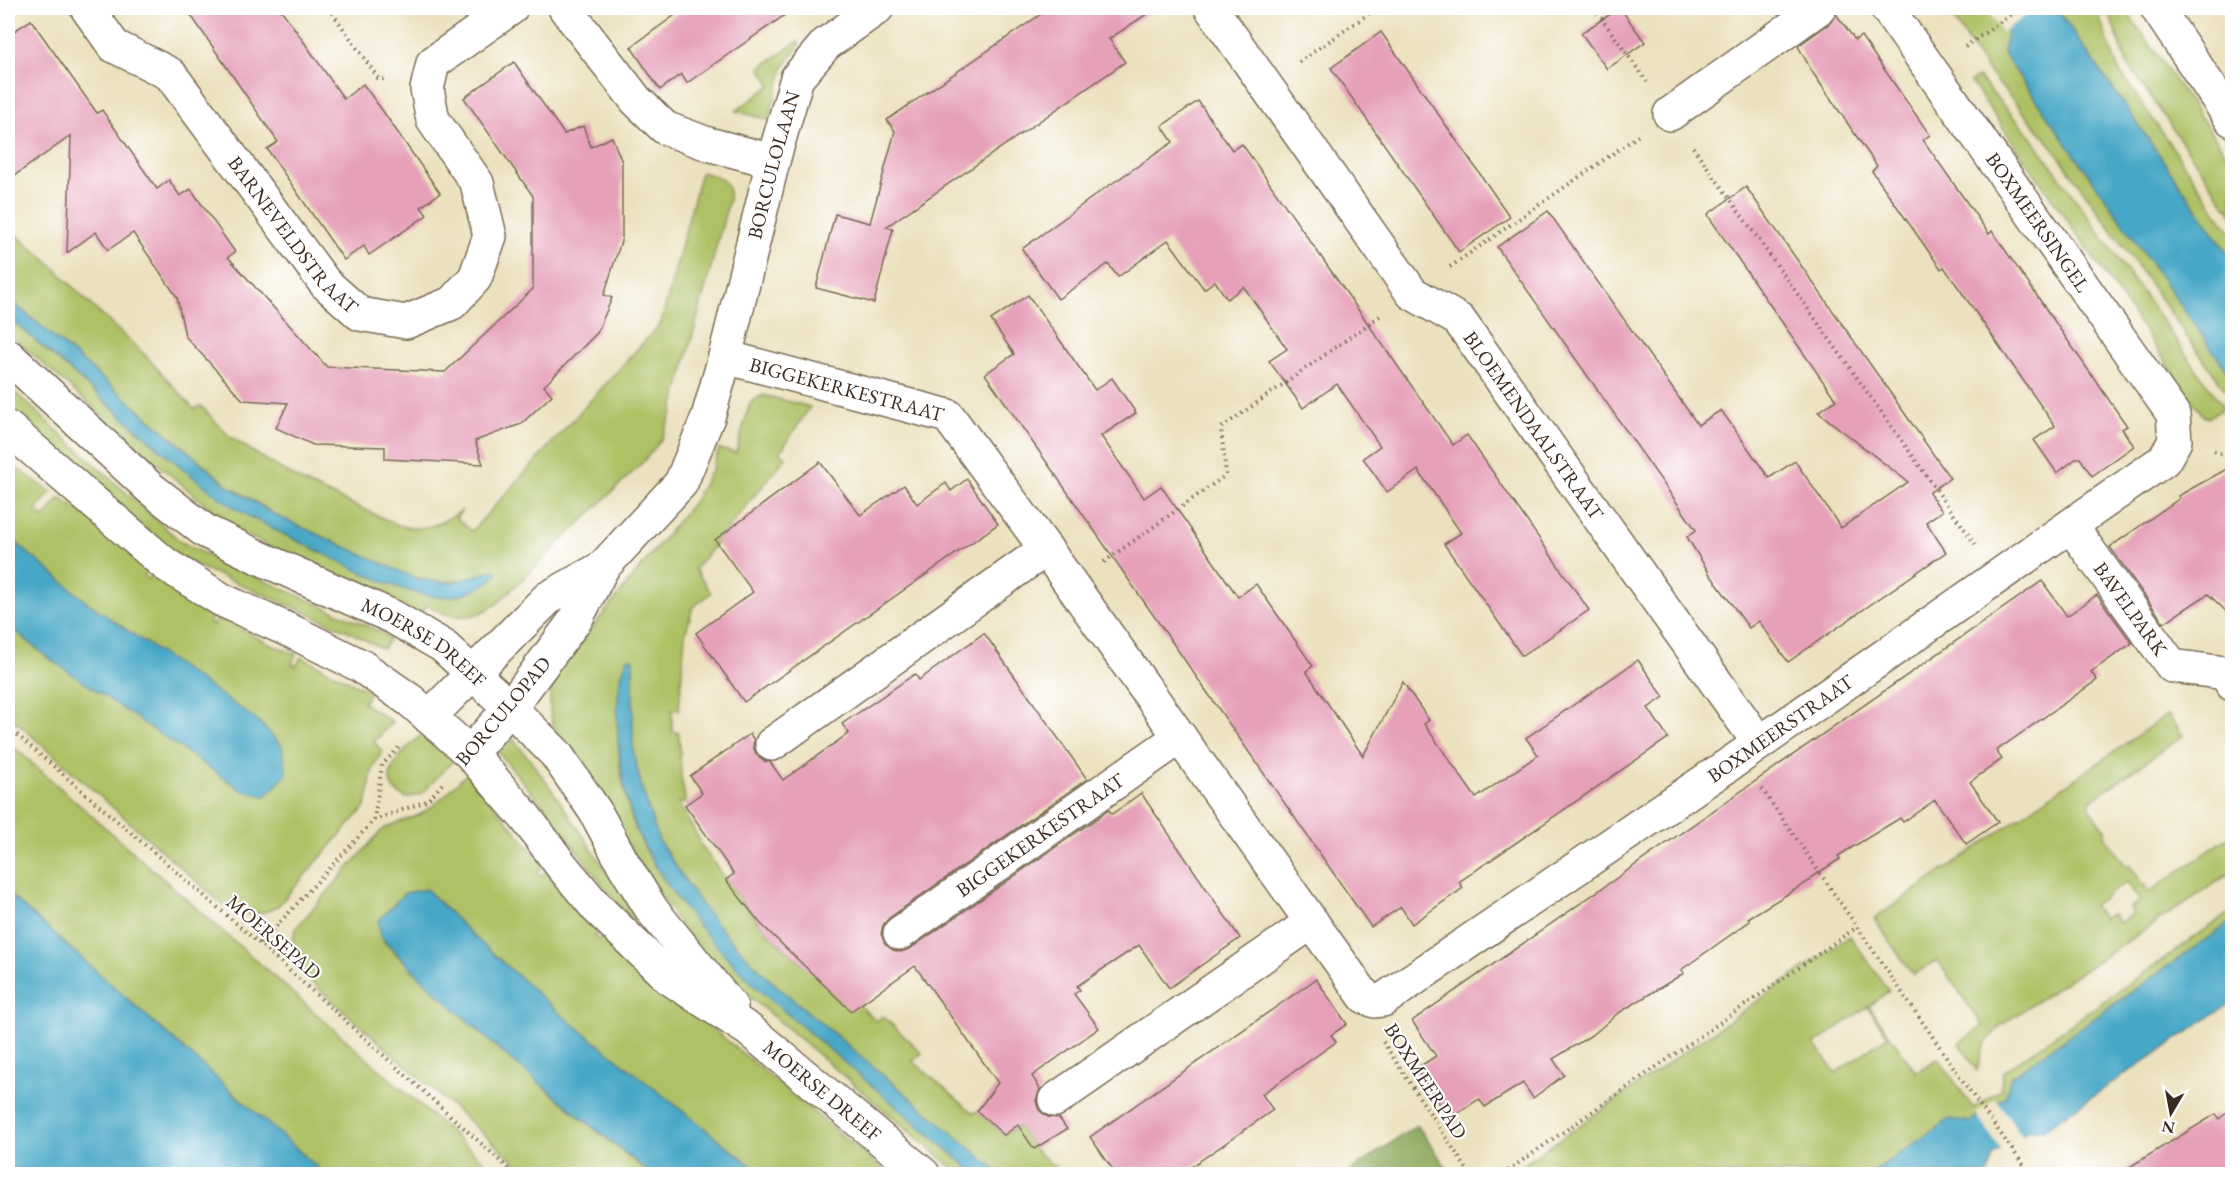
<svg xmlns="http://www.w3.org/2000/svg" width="2240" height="1182" font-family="'EB Garamond',serif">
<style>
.green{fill:#aec165;stroke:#747642;stroke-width:1.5;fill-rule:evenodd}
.forest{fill:#8aa75a;stroke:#62683c;stroke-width:1.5}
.water{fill:#47a7c6;stroke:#416872;stroke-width:1.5}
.pier{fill:#ece1be}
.building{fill:#e6a1b9}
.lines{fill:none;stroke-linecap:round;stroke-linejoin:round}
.minor-casing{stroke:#796a56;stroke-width:36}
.path{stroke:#796a56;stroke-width:4;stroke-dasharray:1.5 4.5;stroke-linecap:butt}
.minor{stroke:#fff;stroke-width:33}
.labels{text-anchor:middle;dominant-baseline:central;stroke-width:4.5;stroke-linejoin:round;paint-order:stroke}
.street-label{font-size:20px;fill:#3b2a1e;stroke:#fff}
</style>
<rect width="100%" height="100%" fill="#fff"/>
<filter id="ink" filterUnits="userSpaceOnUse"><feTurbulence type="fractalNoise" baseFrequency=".0167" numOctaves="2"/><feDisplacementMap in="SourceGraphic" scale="12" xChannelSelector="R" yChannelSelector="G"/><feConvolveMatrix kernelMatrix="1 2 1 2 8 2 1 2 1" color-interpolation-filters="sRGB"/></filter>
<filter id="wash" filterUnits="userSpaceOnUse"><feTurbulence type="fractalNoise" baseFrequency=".008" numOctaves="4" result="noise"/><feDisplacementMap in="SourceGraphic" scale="24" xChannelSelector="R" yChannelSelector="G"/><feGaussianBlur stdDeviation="1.35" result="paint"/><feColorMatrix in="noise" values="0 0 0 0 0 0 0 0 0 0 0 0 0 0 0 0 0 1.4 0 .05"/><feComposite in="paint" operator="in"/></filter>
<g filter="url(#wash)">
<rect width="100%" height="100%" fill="#ece1be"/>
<g class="green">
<polygon points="1946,8 1990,8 2007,33 2003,53 2232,378 2232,389 2230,386 2225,389 2219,381 2049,142 1987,70"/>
<polygon points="2042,8 2096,8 2118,69 2232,234 2232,259 2060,13"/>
<polygon points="2107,8 2124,8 2232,162 2232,214 2127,63"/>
<polygon points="798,41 800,45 784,67 768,120 736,111 771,85 760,68"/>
<polygon points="1978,77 2030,135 2224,408 2208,418 2206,416 2204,417 1971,82"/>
<path d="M701 172C717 176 731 180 729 199L672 413 661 440 642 463 498 603C475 620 451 621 428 605L417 619 244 534 220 517 155 462 8 333V317L157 447 223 500 279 532 356 569 404 588 458 596 493 579 495 570C454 583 438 587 397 572L277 516 228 485 8 298V228L52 265 93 307 144 354 194 409 201 406 229 436 258 455 303 482 398 525C421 533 442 524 462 510L456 518 472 531 661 323Z"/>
<polygon points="8,386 181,542 220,561 370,627 390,638 383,649 346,630 186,561 167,548 8,410"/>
<path d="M763 395 810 407 780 452 786 457 695 569 711 593 693 607 685 635 679 710H672V731L679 733 681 776 686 804 678 802 700 841 699 843 760 925 797 960 859 1005 876 1021 883 1016 922 1053 913 1061 973 1113 977 1111 1004 1135 1019 1126 1034 1149 1063 1174H1001L770 980 728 937 702 906 659 841 641 786 633 750V659C617 686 616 712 618 743 620 775 626 808 639 837 667 895 713 944 758 989L976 1174H960L725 976 682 928 557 737C547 713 547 692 559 669L694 501 712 469 719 449 736 453 749 406 752 401Z"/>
<path d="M8 462 51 492 36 510 44 518 60 498 96 522 150 568 144 576 148 579 156 571 214 614 209 623 213 625 219 617 269 644 296 654 292 664 296 666 301 657 361 687 370 692 363 703 392 722 374 742 383 752C366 771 373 785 365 807L278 906C261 916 246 916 228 909L8 715V625L47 657 282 746 257 720 88 603 8 536Z"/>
<path d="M2168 714 2183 736 2090 801 2089 806 2106 831 2105 836 2125 865 2130 866 2149 892 2232 835V872L2001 1025 1984 1045 1977 1071 1959 1043 1983 1026 1937 960 1913 975 1874 919ZM2127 882 2140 901 2130 908 2133 914 2119 923 2112 913 2103 919 2093 905Z"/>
<path d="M425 732 454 760 421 794 407 798C368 783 406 747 425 732Z"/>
<path d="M513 739C560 795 595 858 638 916L632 921 605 888 545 808 498 752Z"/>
<polygon points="8,742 498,1174 325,1174 8,893"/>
<path d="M467 773 545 866 537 872 540 876 549 869 601 930 594 937 598 940 605 933 653 979 646 986 650 990 657 983 660 985 888 1174H762L559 1013 469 932 426 889 384 942C468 1025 558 1101 651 1174H529L303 975C292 960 290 947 295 929L381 831C393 822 407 821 421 814 439 803 452 788 467 773Z"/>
<path d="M2232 911V921L2011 1077 2006 1096 1969 1122 1950 1119 1870 1174H1510L1850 936 1889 991 1869 1006 1916 1072 1938 1058 1973 1108 2000 1090 2003 1072ZM1867 1007 1888 1036 1835 1073 1815 1044Z"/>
</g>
<polygon class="forest" points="1417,1125 1451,1174 1346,1174"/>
<g class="water">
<polygon points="1990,8 2042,8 2060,13 2232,259 2232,378 2003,53 2007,33"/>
<path d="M8 298 227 485 277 516 417 579 450 583 495 570 498 573C486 588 462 597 442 597 400 595 344 563 306 545 278 531 248 518 223 500 189 476 159 448 128 421 88 386 48 351 8 317Z"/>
<polygon points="8,536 88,603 257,720 282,746 287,774 266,796 243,791 47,657 8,625"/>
<path d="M628 658 633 659V750L641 786 659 841 702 906 728 937 770 980 1001 1174H976L758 989C713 944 667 895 640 837 625 806 620 769 618 735 616 712 617 679 628 658Z"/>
<polygon points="426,889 469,932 559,1013 762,1174 651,1174 505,1055 422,979 381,937 378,921 405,893"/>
<polygon points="8,893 325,1174 8,1174"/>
<polygon points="2232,921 2232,1002 2043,1130 2029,1130 1993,1155 1989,1174 1870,1174 1950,1119 1970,1122 2006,1096 2011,1077"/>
</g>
<g class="pier">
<polygon points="1994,8 2037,8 2002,32 1988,11"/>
<polygon points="1996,1099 2023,1137 2002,1152 1976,1113"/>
</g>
<g id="blocks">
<g class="building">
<polygon points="186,8 280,8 344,99 363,84 382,110 440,193 421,207 427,215 369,255 364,246 344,260 267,149 278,142"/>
<polygon points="685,8 795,8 687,83 681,74 660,90 631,47"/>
<polygon points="1050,8 1156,8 1109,39 1125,62 886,227 893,229 874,303 816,288 835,214 870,223 895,131 887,120"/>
<polygon points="1620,8 1645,42 1607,69 1581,33"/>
<polygon points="1836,14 1855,40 1861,36 1930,135 1923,140 1989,234 1992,231 2127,426 2122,429 2134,446 2092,476 2080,458 2077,458 2057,473 2034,440 2055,426 1965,297 1944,267 1941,269 1872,171 1877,166 1813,73 1798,46 1830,23"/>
<polygon points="31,20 97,113 102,110 157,189 169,180 180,196 191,189 235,252 228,257 327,367 445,372 533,289 533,196 464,98 514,62 564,134 583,126 591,147 612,137 622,162 622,238 604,295 612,298 597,333 544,386 552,395 521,424 475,441 483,464 385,459 385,447 313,445 276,428 288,403 243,400 225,380 185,336 177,297 133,233 108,250 96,232 67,253 71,136 8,180 8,35"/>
<polygon points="1381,32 1510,217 1459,252 1331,68"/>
<polygon points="1198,101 1232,150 1242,144 1453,445 1467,435 1589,610 1522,656 1444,544 1461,533 1418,470 1387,492 1363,458 1380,446 1337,384 1303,408 1269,361 1287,349 1244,287 1227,299 1215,281 1204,289 1168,240 1118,277 1108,264 1058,299 1022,249 1101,191 1173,142 1162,126"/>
<polygon points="1746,187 1950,478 1929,493 1942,511 1926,522 1946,552 1788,662 1759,621 1749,628 1709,573 1687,537 1696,530 1497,247 1548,211 1698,425 1721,410 1769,478 1795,461 1841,528 1908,482 1818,412 1836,400 1709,217 1708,214"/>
<polygon points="1028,295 1095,390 1112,378 1136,413 1101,436 1144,498 1161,486 1238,597 1256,584 1313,666 1306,671 1363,756 1403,682 1429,720 1424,724 1476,798 1538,755 1526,738 1638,660 1664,697 1648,708 1668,738 1459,882 1463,888 1412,924 1401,907 1371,927 985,374 1014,354 991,320"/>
<polygon points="820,462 860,515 904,485 917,504 946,483 951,491 967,479 998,524 744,702 696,633 753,592 715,540"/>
<polygon points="2232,466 2232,617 2208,594 2164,623 2110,547 2180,498 2178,496"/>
<polygon points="2042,581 2067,616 2097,595 2132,643 2091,672 2097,680 1996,751 2002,759 1970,782 1998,822 1966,844 1935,800 1903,822 1900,818 1838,856 1840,859 1810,878 1811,880 1748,918 1750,921 1681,970 1684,973 1617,1014 1595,1033 1553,1059 1564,1075 1533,1098 1523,1083 1485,1107 1479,1099 1450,1119 1416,1069 1436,1056 1412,1021"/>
<polygon points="984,633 1087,779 889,918 883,925 881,934 885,944 893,950 901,952 911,948 1109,810 1112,814 1141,793 1240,938 1169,988 1139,945 1077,986 1080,990 1074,994 1099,1028 1032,1076 1040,1089 1036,1101 1039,1110 1048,1117 1059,1118 1067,1129 1034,1149 1018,1125 1004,1135 977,1111 998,1083 915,966 851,1011 760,923 726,880 734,874 685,805 702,793 690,776 750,734 754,740 753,746 756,754 764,761 770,762 783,780 849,733 842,724 915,674 919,680"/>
<polygon points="1316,979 1347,1024 1331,1035 1336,1042 1262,1094 1273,1110 1181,1174 1116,1174 1090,1137"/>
<polygon points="2232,1109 2232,1174 2118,1174 2216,1114 2219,1119"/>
</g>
</g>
</g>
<g filter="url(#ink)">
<use href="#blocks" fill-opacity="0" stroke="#796a56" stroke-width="1.5"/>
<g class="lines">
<g class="minor-casing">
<g id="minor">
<path id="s1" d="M87 8 114 46 170 74 325 283 360 314 406 322 452 303 475 278 490 236 477 183 433 120 427 89 433 63 511 8"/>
<polyline points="565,8 636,100 665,128 708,144 773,161"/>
<path id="s2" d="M1211 8 1412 293 1459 320 1759 743"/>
<polyline points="2157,8 2232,120"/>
<polyline points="1670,114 1819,8"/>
<path id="s3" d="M8 356 150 488 205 531 258 557 393 617 443 646 510 708 556 754 595 811 624 865 652 910 731 1007"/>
<path id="s4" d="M725 357 948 416 1046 549 1365 997 1375 1001 1383 1000 1740 757 2164 460 2175 441 2173 414 1887 8"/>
<path id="s5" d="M8 428 165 564 222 600 295 633 361 666 411 701 470 753 526 818 561 865 597 908 669 978 749 1030 923 1174"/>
<path id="s6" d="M2071 526 2172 666 2225 673 2232 684"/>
<polyline points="429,717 548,598 602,568"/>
<polyline points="772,744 1046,549"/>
<path id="s7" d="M470 753 510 708 576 619 602 568 681 483 708 417 725 357 773 161 797 78 826 44 877 8"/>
<path id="s8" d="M900 933 1180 737"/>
<polyline points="1055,1100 1312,922"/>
</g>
</g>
<g class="path">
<polyline points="329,8 378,78 387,80"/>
<polyline points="1594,8 1647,82"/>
<polyline points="1965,47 2020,8"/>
<polyline points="1299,62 1377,8"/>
<polyline points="1693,147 1975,544"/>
<polyline points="1450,267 1638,136"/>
<polyline points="2214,451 2226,455 2232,450"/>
<polyline points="1104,562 1226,475 1221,428 1380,316"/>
<polyline points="8,727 260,944 515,1174"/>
<polyline points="1762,789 1974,1097 2030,1174"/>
<polyline points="374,820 382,765 401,745"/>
<polyline points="260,944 374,820 427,801 443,783"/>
<polyline points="1383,1042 1470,1174"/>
<polyline points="1503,1174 1857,927"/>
</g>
<use href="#minor" class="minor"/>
</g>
</g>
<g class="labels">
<g class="street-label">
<text stroke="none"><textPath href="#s7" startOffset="676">BORCULOLAAN</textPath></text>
<text transform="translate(2038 222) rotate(55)">BOXMEERSINGEL</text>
<text stroke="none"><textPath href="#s1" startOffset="312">BARNEVELDSTRAAT</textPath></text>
<text stroke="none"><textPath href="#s4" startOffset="126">BIGGEKERKESTRAAT</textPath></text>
<text stroke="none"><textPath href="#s2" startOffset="532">BLOEMENDAALSTRAAT</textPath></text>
<text stroke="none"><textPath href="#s6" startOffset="102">BAVELPARK</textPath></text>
<text stroke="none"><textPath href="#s3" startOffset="510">MOERSE DREEF</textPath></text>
<text transform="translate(503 711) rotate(-50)">BORCULOPAD</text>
<text stroke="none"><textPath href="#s4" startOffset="1446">BOXMEERSTRAAT</textPath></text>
<text stroke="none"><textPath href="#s8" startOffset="171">BIGGEKERKESTRAAT</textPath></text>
<text transform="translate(274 937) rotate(41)">MOERSEPAD</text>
<text transform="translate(1426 1081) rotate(57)">BOXMEERPAD</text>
<text stroke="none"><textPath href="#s5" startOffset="1060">MOERSE DREEF</textPath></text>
</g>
</g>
<rect width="2240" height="1182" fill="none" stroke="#fff" stroke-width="30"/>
<g transform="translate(2171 1113) rotate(190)" stroke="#ffffff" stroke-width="4.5" paint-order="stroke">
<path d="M0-4.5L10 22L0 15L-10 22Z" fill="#3b2a1e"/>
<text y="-9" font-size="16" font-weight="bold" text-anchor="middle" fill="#3b2a1e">N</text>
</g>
</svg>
